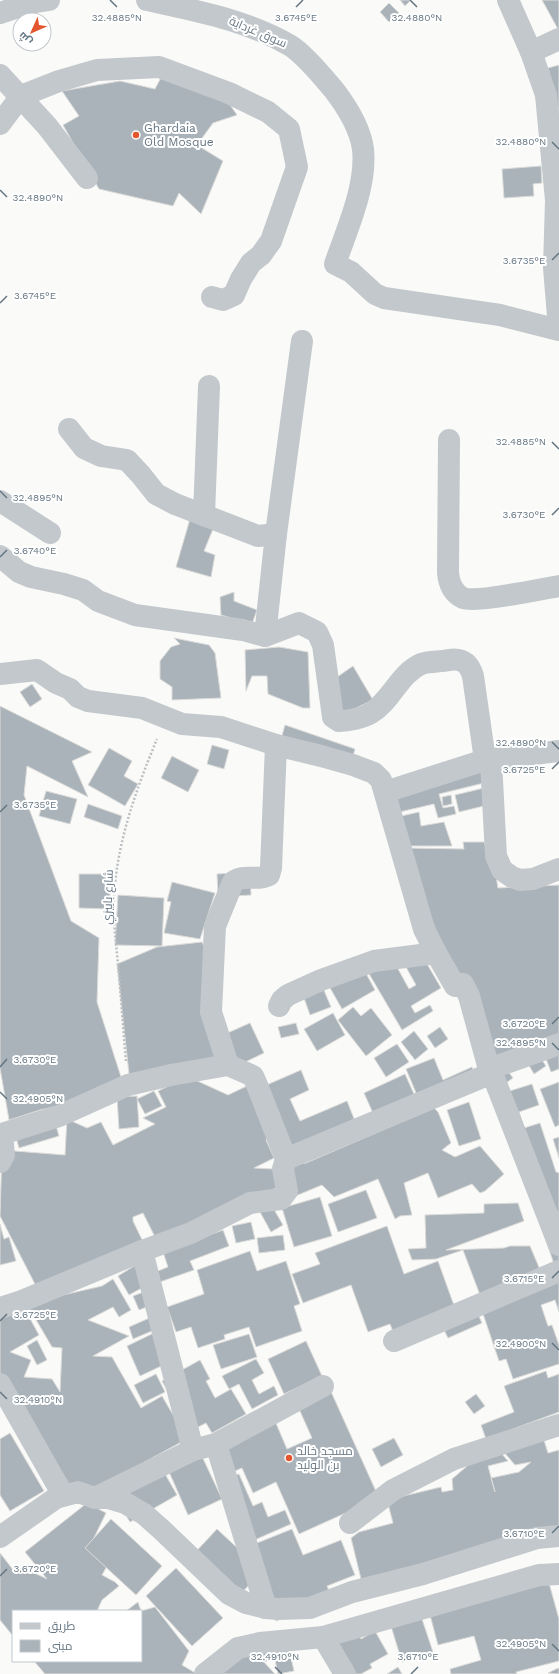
<svg xmlns="http://www.w3.org/2000/svg" width="559" height="1674" font-family="'Work Sans',Cairo,sans-serif">
<style>
.building{fill:#aab3b9;stroke:#dcdcda}
.lines{fill:none;stroke-linecap:round;stroke-linejoin:round}
.path{stroke:#bbbfc2;stroke-width:2.5;stroke-dasharray:2 2;stroke-linecap:butt}
.street{stroke:#c3c8cc;stroke-width:22}
.ticks{fill:none;stroke:#657683;stroke-width:1.5}
.poi-dot{fill:#e4572e;stroke:#fff;stroke-width:1.5}
.labels{text-anchor:middle;dominant-baseline:central;stroke-width:4;stroke-linejoin:round;paint-order:stroke}
.street-label{font-size:12px;fill:#657683;stroke:#fff}
.poi-label{font-size:12px;fill:#657683;stroke:#fff;text-anchor:start}
.ticks-label{font-size:10px;text-anchor:middle;fill:#657683;stroke:#fff;stroke-width:4;stroke-linejoin:round;paint-order:stroke}
</style>
<rect width="100%" height="100%" fill="#fafaf8"/>
<g class="building">
<polygon points="400,0 411,0 405,6"/>
<polygon points="542,0 559,0 559,31"/>
<polygon points="389,3 399,13 389,22 380,12"/>
<polygon points="168,64 226,99 237,115 213,123 197,145 223,161 201,214 179,193 173,206 99,189 63,125 79,116 62,91 120,81 155,89"/>
<polygon points="559,65 559,165 558,108 548,68"/>
<polygon points="541,166 542,183 533,184 534,196 504,198 502,169"/>
<polygon points="190,519 213,529 204,551 215,555 211,577 176,567"/>
<polygon points="234,592 234,601 257,610 252,624 221,615 220,597"/>
<polygon points="174,638 209,645 215,653 221,698 172,700 172,687 160,679 160,661 171,647 180,644"/>
<polygon points="279,647 308,652 310,708 303,708 268,694 267,676 252,676 246,691 245,650"/>
<polygon points="353,666 373,700 339,716 330,682"/>
<polygon points="32,684 42,699 30,707 20,692"/>
<polygon points="0,706 92,752 72,761 88,797 27,766 24,795 71,921 99,938 97,1002 122,1080 66,1104 40,1110 9,1120 0,1068"/>
<polygon points="285,725 355,749 351,763 281,739"/>
<polygon points="212,745 229,750 224,769 207,764"/>
<polygon points="109,748 132,761 124,776 138,784 125,806 88,785"/>
<polygon points="172,756 199,770 188,792 161,778"/>
<polygon points="480,769 484,783 439,794 443,808 454,806 456,814 438,818 434,804 395,813 389,792"/>
<polygon points="484,788 488,805 459,812 455,795"/>
<polygon points="46,791 77,799 70,824 39,816"/>
<polygon points="451,795 452,804 443,806 442,797"/>
<polygon points="88,804 122,816 118,829 84,817"/>
<polygon points="419,812 421,826 444,822 452,846 402,846 397,817"/>
<polygon points="463,842 484,842 496,876 498,888 559,885 559,1042 491,1064 456,982 404,848 464,849"/>
<polygon points="250,872 251,895 218,897 217,874"/>
<polygon points="79,874 110,874 110,909 79,908"/>
<polygon points="172,882 215,893 200,939 164,933 171,902 167,901"/>
<polygon points="118,895 164,898 162,946 115,945"/>
<polygon points="202,942 210,961 225,1062 130,1083 117,964 157,947"/>
<polygon points="423,957 441,988 411,1006 415,1013 430,1005 433,1011 402,1030 368,972 392,958 409,989 416,985 406,967"/>
<polygon points="363,968 375,990 342,1009 329,986"/>
<polygon points="323,988 331,1007 310,1015 303,995"/>
<polygon points="353,1007 361,1016 371,1008 392,1035 366,1056 338,1020"/>
<polygon points="333,1013 345,1035 317,1051 304,1029"/>
<polygon points="250,1023 264,1053 237,1066 223,1035"/>
<polygon points="296,1023 299,1034 281,1038 278,1027"/>
<polygon points="440,1027 448,1039 435,1048 427,1036"/>
<polygon points="414,1031 428,1049 415,1060 401,1042"/>
<polygon points="397,1044 409,1062 386,1077 374,1058"/>
<polygon points="535,1050 546,1066 534,1074 524,1057"/>
<polygon points="559,1051 559,1069 551,1072 545,1056"/>
<polygon points="434,1058 443,1080 472,1067 476,1078 419,1100 406,1069"/>
<polygon points="504,1066 513,1078 499,1088"/>
<polygon points="301,1070 309,1090 290,1099 300,1121 347,1101 357,1126 290,1154 262,1087"/>
<polygon points="405,1074 418,1103 377,1122 364,1093"/>
<polygon points="185,1078 193,1079 228,1095 247,1086 273,1126 266,1140 274,1158 254,1168 274,1169 282,1185 159,1245 143,1213 133,1217 133,1221 146,1248 38,1290 0,1216 2,1150 65,1155 67,1119 87,1128 101,1122 113,1145 155,1124 143,1118 166,1107 158,1091"/>
<polygon points="559,1082 559,1125 555,1127 540,1089"/>
<polygon points="532,1084 539,1105 519,1112 524,1128 540,1123 556,1172 559,1173 559,1269 556,1270 497,1095"/>
<polygon points="154,1091 162,1106 145,1114 137,1099"/>
<polygon points="137,1096 139,1127 119,1129 117,1097"/>
<polygon points="469,1102 481,1139 459,1146 447,1110"/>
<polygon points="434,1108 438,1112 451,1143 442,1150 455,1157 480,1146 504,1174 485,1191 480,1193 472,1184 438,1198 428,1173 404,1183 412,1215 400,1216 395,1219 378,1179 334,1197 322,1185 293,1197 284,1175 296,1164 306,1163"/>
<polygon points="53,1115 59,1136 19,1148 13,1127"/>
<polygon points="559,1137 559,1158 553,1139"/>
<polygon points="366,1190 377,1218 338,1232 328,1204"/>
<polygon points="320,1197 332,1236 294,1247 282,1208"/>
<polygon points="518,1203 524,1221 446,1250 504,1248 510,1246 530,1246 541,1272 480,1295 463,1250 436,1259 412,1260 408,1249 426,1248 425,1215 484,1213 484,1204"/>
<polygon points="272,1206 283,1225 271,1232 260,1212"/>
<polygon points="251,1222 255,1239 236,1243 232,1226"/>
<polygon points="0,1224 4,1239 9,1237 16,1261 0,1265"/>
<polygon points="387,1226 404,1274 438,1261 456,1311 394,1334 390,1324 368,1332 351,1285 303,1303 292,1274 320,1264 315,1253"/>
<polygon points="223,1230 229,1246 190,1261 194,1270 157,1283 153,1273 168,1267 163,1252"/>
<polygon points="283,1235 285,1250 259,1253 257,1238"/>
<polygon points="250,1251 257,1271 286,1261 300,1304 294,1306 302,1331 256,1347 249,1327 224,1335 225,1339 198,1348 191,1327 176,1332 167,1307 204,1294 197,1270"/>
<polygon points="139,1263 151,1283 129,1295 118,1276"/>
<polygon points="559,1276 559,1312 555,1300 541,1305 548,1326 552,1325 559,1345 559,1364 513,1379 506,1359 499,1361 480,1305"/>
<polygon points="113,1279 131,1310 119,1317 113,1307 88,1320 129,1336 93,1356 112,1357 141,1408 162,1396 187,1439 78,1498 0,1377 0,1316 22,1304 39,1335 10,1352 31,1360 24,1377 52,1379 60,1392 62,1348 52,1347 28,1306 63,1295 102,1286"/>
<polygon points="149,1290 154,1304 139,1310 133,1296"/>
<polygon points="475,1308 482,1323 448,1338 441,1324"/>
<polygon points="154,1316 159,1328 133,1339 129,1327"/>
<polygon points="158,1331 172,1361 140,1376 127,1346"/>
<polygon points="249,1334 257,1357 221,1369 213,1345"/>
<polygon points="37,1340 47,1360 37,1365 27,1346"/>
<polygon points="306,1341 322,1376 284,1394 268,1359"/>
<polygon points="256,1359 264,1373 252,1380 259,1394 274,1386 278,1395 252,1409 239,1384 229,1389 222,1376"/>
<polygon points="200,1360 210,1379 206,1381 215,1398 231,1389 246,1414 212,1433 206,1423 190,1431 162,1381"/>
<polygon points="546,1371 548,1378 559,1374 559,1412 486,1439 481,1425 514,1412 504,1386"/>
<polygon points="156,1374 165,1392 143,1403 134,1385"/>
<polygon points="328,1385 379,1498 299,1534 276,1482 253,1493 242,1468 225,1475 211,1444 275,1421 287,1449 312,1438 295,1400"/>
<polygon points="476,1394 485,1406 474,1414 465,1402"/>
<polygon points="10,1433 44,1491 10,1511 0,1495 0,1439"/>
<polygon points="542,1434 548,1453 559,1450 559,1538 363,1587 351,1538 359,1532 393,1523 387,1500 441,1487 442,1492 453,1490 452,1479 493,1444 508,1461 488,1466 495,1492 491,1478 519,1472 531,1462 515,1465 503,1451"/>
<polygon points="394,1438 403,1455 381,1467 372,1449"/>
<polygon points="199,1450 222,1499 188,1515 166,1465"/>
<polygon points="160,1465 177,1495 130,1522 112,1492"/>
<polygon points="239,1474 253,1506 262,1502 268,1517 285,1510 291,1524 250,1542 224,1481"/>
<polygon points="87,1503 106,1513 90,1546 107,1566 102,1575 115,1582 119,1586 102,1600 97,1611 13,1611 13,1636 0,1620 0,1553 14,1571 24,1568 47,1579 25,1552"/>
<polygon points="111,1519 162,1566 136,1595 85,1548"/>
<polygon points="217,1529 262,1571 236,1599 191,1557"/>
<polygon points="292,1529 303,1555 341,1540 355,1575 327,1586 332,1598 276,1621 247,1547"/>
<polygon points="176,1568 223,1618 192,1646 146,1596"/>
<polygon points="549,1583 559,1619 559,1661 516,1672 517,1674 451,1674 450,1669 481,1660 474,1636 438,1645 430,1615"/>
<polygon points="138,1602 141,1611 126,1611"/>
<polygon points="155,1607 189,1651 182,1665 197,1674 45,1674 34,1661 141,1661 141,1611"/>
<polygon points="420,1613 433,1652 402,1662 390,1623"/>
<polygon points="375,1631 388,1654 370,1664 372,1668 361,1674 346,1674 331,1647 357,1632 361,1639"/>
<polygon points="247,1644 275,1674 216,1674"/>
<polygon points="288,1644 294,1671 278,1674 275,1660 263,1662 260,1650"/>
<polygon points="398,1667 402,1674 387,1674"/>
<polygon points="559,1668 559,1674 548,1673 556,1669"/>
</g>
<g class="lines">
<path class="path" d="M126 1061C123 1029 121 996 118 964 116 943 113 921 114 900 116 844 136 790 157 739"/>
<g class="street">
<path d="M147 0C197 11 247 20 291 46 305 55 323 77 334 90 347 107 360 127 363 149 367 186 347 229 335 264L351 272 375 294 384 298 500 315 559 330"/>
<polyline points="508,0 531,52 546,95 556,200 554,268 559,328"/>
<polyline points="0,13 30,3 49,0"/>
<polyline points="531,52 559,39"/>
<polyline points="0,75 47,126 87,178"/>
<polyline points="0,124 21,96 59,81 97,70 159,67 229,93 268,112 289,129 297,167 271,241 261,255 251,263 241,279 234,295 223,300 212,297"/>
<polyline points="69,429 84,448 101,456 127,460 141,475 156,494 175,504 258,536 276,534"/>
<path d="M449 440 448 573C449 584 453 593 463 598 477 603 541 589 559 586"/>
<polyline points="0,501 50,533"/>
<polyline points="204,515 209,386"/>
<path d="M0 556 19 572 31 577 64 584 83 590 98 601 135 615 243 630 265 636 299 623 317 632 323 645 333 717 339 721C348 721 363 718 371 713 392 700 399 674 421 664 429 661 440 662 449 660 463 658 469 663 473 676L485 760"/>
<polyline points="265,636 276,534 302,341"/>
<polyline points="0,674 37,670 56,683 70,689 78,697 88,701 142,708 182,724 221,727 276,745 321,756 353,765 374,773 381,780 424,929 436,953 455,986 463,984 469,996 489,1069 492,1073 559,1245"/>
<polyline points="491,761 496,856 502,870 512,877 520,880 533,879 559,869"/>
<polyline points="385,792 485,760 559,751"/>
<polyline points="279,1006 282,1000 288,995 321,980 374,961 436,953"/>
<path d="M228 1065 211 1012 215 926 233 882C244 873 256 882 269 875L271 868 276 745"/>
<polyline points="489,1069 559,1044"/>
<polyline points="286,1159 492,1073"/>
<polyline points="0,1162 4,1155 2,1134 59,1116 128,1085 171,1075 228,1065 253,1076 257,1085 286,1159 283,1169 287,1191 281,1199 250,1203 191,1233 142,1251 22,1301 0,1308"/>
<polyline points="142,1251 193,1450"/>
<polyline points="394,1341 559,1271"/>
<polyline points="0,1384 63,1495"/>
<polyline points="216,1444 266,1608"/>
<polyline points="95,1498 193,1450 216,1444 323,1386"/>
<polyline points="350,1523 393,1490 454,1459 559,1425"/>
<polyline points="0,1537 56,1498 78,1492 95,1498 108,1498 125,1503 144,1514 162,1530 229,1594 246,1603 266,1608 278,1609 310,1608 352,1592 423,1574 537,1538 559,1536"/>
<polyline points="323,1637 345,1674"/>
<polyline points="205,1674 238,1648 260,1643 323,1637 539,1575 559,1574"/>
</g>
</g>
<path class="ticks" d="M110 0 117 7M410 0 417 7M296 7 303 0M552 142 559 149M0 190 7 197M552 260 559 253M0 303 7 296M552 442 559 449M0 491 7 498M552 515 559 508M0 557 7 550M552 742 559 749M552 769 559 762M0 812 7 805M552 1024 559 1017M552 1043 559 1050M0 1067 7 1059M0 1092 7 1099M552 1278 559 1271M0 1321 7 1314M552 1343 559 1350M0 1392 7 1399M552 1533 559 1526M0 1576 7 1569M552 1644 559 1651M275 1667 282 1674M411 1674 418 1667"/>
<g class="poi-dot">
<circle cx="136" cy="135" r="4"/>
<circle cx="289" cy="1458" r="4"/>
</g>
<g class="labels">
<g class="street-label">
<text transform="translate(258 32) rotate(23)">سوق غرداية</text>
<text transform="translate(108 897) rotate(-88)">شارع باييزي</text>
</g>
<g class="poi-label">
<text x="144" y="128">Ghardaia<tspan x="144" dy="14">Old Mosque</tspan></text>
<text x="297" y="1451">مسجد خالد<tspan x="297" dy="14">بن الوليد</tspan></text>
</g>
</g>
<g class="ticks-label">
<text x="117" y="21">32.4885°N</text>
<text x="296" y="21">3.6745°E</text>
<text x="417" y="21">32.4880°N</text>
<text x="521" y="145">32.4880°N</text>
<text x="38" y="201">32.4890°N</text>
<text x="524" y="264">3.6735°E</text>
<text x="35" y="299">3.6745°E</text>
<text x="521" y="445">32.4885°N</text>
<text x="38" y="501">32.4895°N</text>
<text x="524" y="518">3.6730°E</text>
<text x="35" y="554">3.6740°E</text>
<text x="521" y="746">32.4890°N</text>
<text x="524" y="773">3.6725°E</text>
<text x="35" y="808">3.6735°E</text>
<text x="524" y="1027">3.6720°E</text>
<text x="521" y="1046">32.4895°N</text>
<text x="35" y="1063">3.6730°E</text>
<text x="38" y="1102">32.4905°N</text>
<text x="524" y="1282">3.6715°E</text>
<text x="35" y="1318">3.6725°E</text>
<text x="521" y="1347">32.4900°N</text>
<text x="38" y="1403">32.4910°N</text>
<text x="524" y="1537">3.6710°E</text>
<text x="35" y="1572">3.6720°E</text>
<text x="521" y="1647">32.4905°N</text>
<text x="275" y="1660">32.4910°N</text>
<text x="418" y="1660">3.6710°E</text>
</g>
<rect x="12" y="1610" width="130" height="52" fill="#ffffff" stroke="#c1c8cd"/>
<rect x="20" y="1623" width="20" height="6" fill="#c3c8cc" stroke="#c1c8cd"/>
<text x="48" y="1630" font-size="12" fill="#657683">طريق</text>
<rect x="20" y="1640" width="20" height="12" fill="#aab3b9" stroke="#c1c8cd"/>
<text x="48" y="1650" font-size="12" fill="#657683">مبنى</text>
<g transform="translate(32 32) rotate(225)"><circle r="19" fill="#ffffff" stroke="#c1c8cd"/>
<path d="M0-3L7 15L0 10L-7 15Z" fill="#e4572e"/>
<text y="-6" font-size="11" font-weight="bold" text-anchor="middle" fill="#657683">ش</text>
</g>
</svg>
